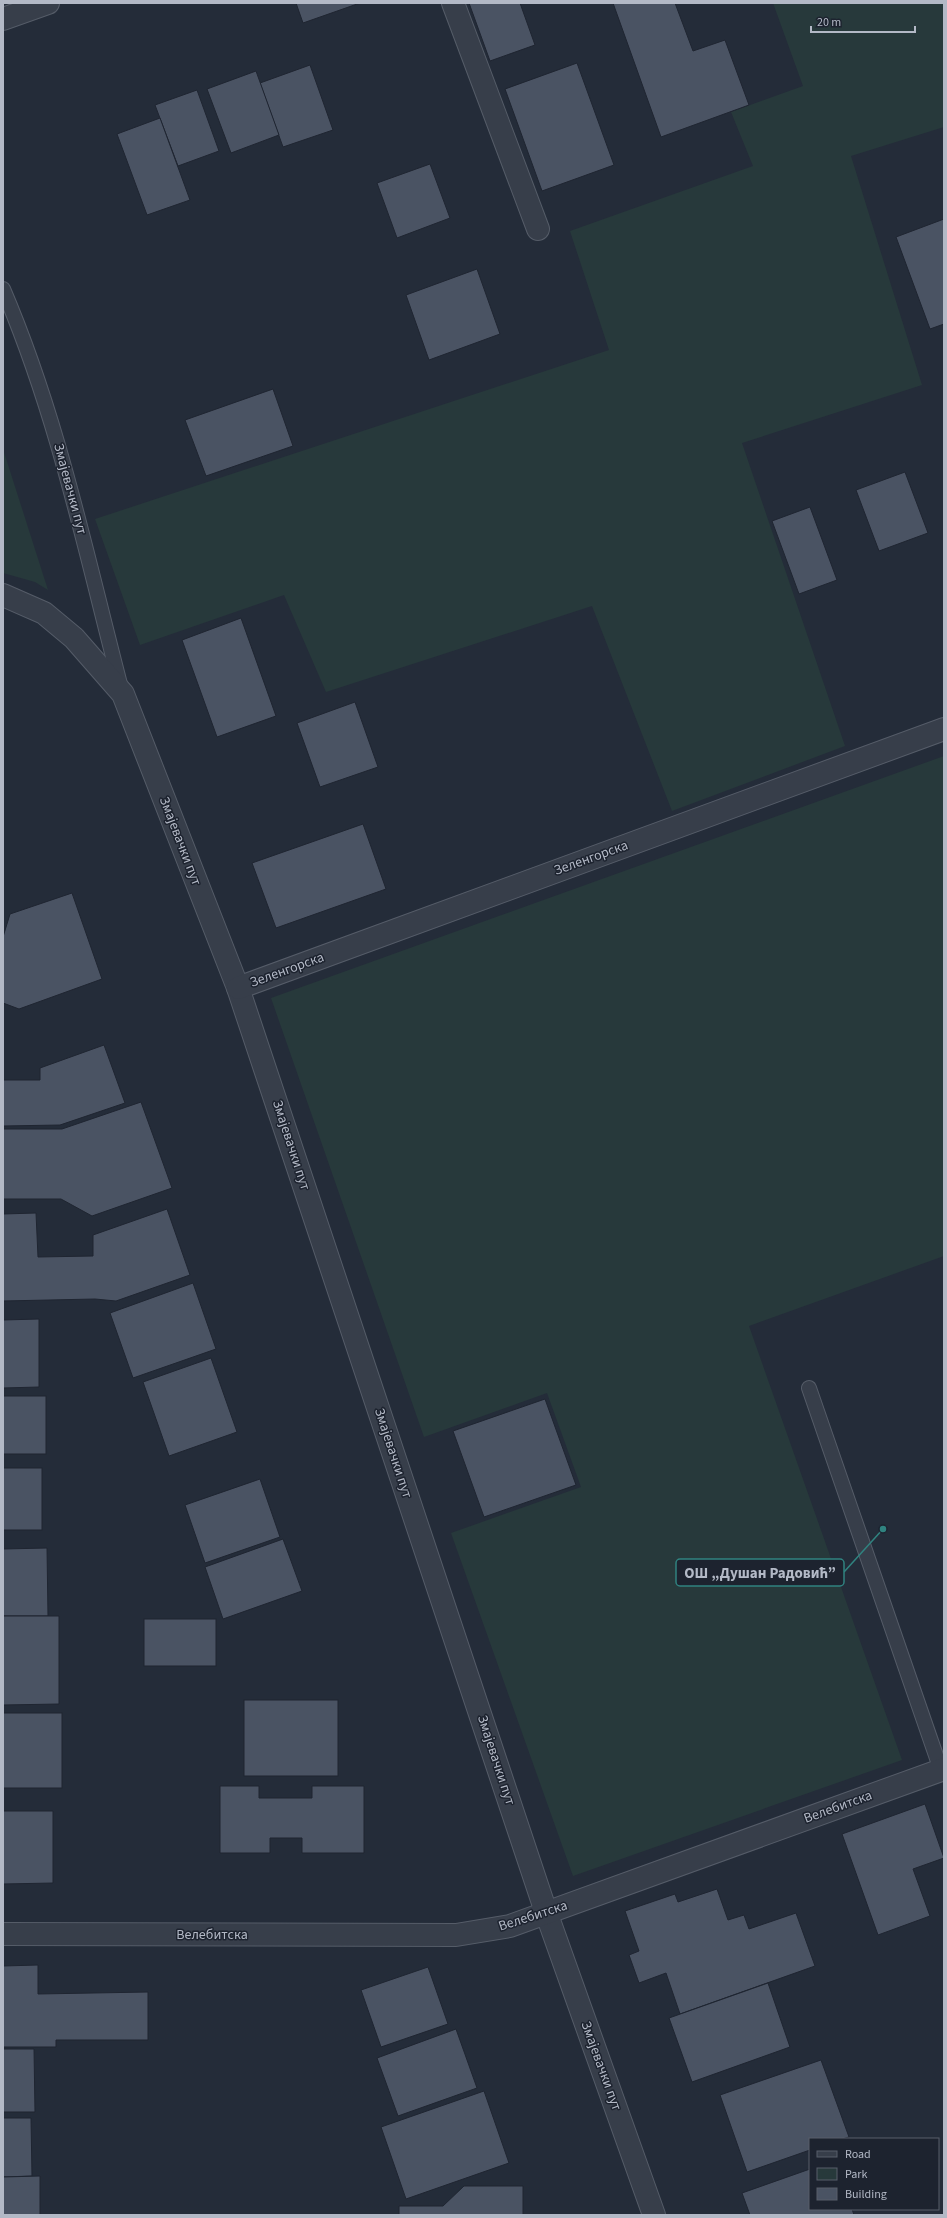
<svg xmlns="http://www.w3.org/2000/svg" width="947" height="2218" font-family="'Source Sans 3',sans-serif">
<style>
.green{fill:#27393b}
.building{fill:#4a5363;stroke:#1f2531}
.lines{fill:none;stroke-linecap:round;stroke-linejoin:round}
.service-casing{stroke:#555c68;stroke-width:16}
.minor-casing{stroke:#555c68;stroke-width:24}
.service{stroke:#373e4a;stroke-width:14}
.minor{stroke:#373e4a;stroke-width:22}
.labels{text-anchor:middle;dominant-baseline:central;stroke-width:3;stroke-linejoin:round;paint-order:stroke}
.street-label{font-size:14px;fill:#b3b9c6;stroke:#1d232f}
.leader{fill:none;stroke:#308380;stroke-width:1.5}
.callout-dot{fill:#308380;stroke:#1d232f;stroke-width:1.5}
.callout{fill:#1d232f;stroke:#308380;stroke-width:1.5}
.callout-label{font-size:15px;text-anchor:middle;font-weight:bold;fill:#b3b9c6}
</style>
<rect width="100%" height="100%" fill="#242c39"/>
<g class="green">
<polygon points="773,3 944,3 944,127 851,156 922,385 742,443 845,746 672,811 592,606 326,692 284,595 140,645 95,519 609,350 570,231 753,166 731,112 803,86"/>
<polygon points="3,449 48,590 35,582 3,573"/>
<polygon points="944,756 944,1256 749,1326 902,1760 573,1876 451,1533 581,1487 547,1393 424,1437 271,998"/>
</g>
<g class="building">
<polygon points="296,3 360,3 303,23"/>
<polygon points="469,3 520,3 535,45 490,61"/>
<polygon points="613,3 675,3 693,51 725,40 749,105 661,137"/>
<polygon points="577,63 614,165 542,191 505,89"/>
<polygon points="310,65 333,130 283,147 260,83"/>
<polygon points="256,71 279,135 231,153 207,89"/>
<polygon points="197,90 219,151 178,166 155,105"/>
<polygon points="160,118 190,200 147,215 117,134"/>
<polygon points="430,164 450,218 397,238 377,183"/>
<polygon points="944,219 944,324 930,329 896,237"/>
<polygon points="477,269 500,334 429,360 406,295"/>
<polygon points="273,389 293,446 206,476 185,420"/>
<polygon points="905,472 928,533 879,551 856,490"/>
<polygon points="810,507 837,580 799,594 772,521"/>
<polygon points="241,618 276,716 217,737 182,640"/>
<polygon points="355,702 378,767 320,787 297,723"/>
<polygon points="363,824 386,889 276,928 252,863"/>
<polygon points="72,893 102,979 19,1009 3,1003 3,937 10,914"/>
<polygon points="104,1045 125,1103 60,1125 3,1126 3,1080 40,1080 40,1068"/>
<polygon points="141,1102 172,1188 92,1216 61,1199 3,1199 3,1129 62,1129"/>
<polygon points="167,1209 190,1275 116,1301 95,1299 3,1301 3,1214 36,1213 38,1257 93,1256 93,1235"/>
<polygon points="193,1283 216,1349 133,1378 110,1313"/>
<polygon points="39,1319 39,1387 3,1388 3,1320"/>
<polygon points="211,1358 237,1432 169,1456 143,1382"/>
<rect x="3" y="1396" width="43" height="58"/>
<polygon points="545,1399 576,1485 484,1517 453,1431"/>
<rect x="3" y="1468" width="39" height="62"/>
<polygon points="260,1479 280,1537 205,1563 185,1505"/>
<polygon points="283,1539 302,1591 223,1619 205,1567"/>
<polygon points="47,1548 48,1616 3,1616 3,1549"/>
<polygon points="3,1616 59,1616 59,1704 3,1705"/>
<rect x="144" y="1619" width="72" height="47"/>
<rect x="244" y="1700" width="94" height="76"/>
<rect x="3" y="1713" width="59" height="75"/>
<polygon points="220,1786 259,1786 259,1798 312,1798 312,1786 364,1786 364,1853 302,1853 302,1838 270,1838 270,1853 220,1853"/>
<polygon points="925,1804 944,1858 913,1869 930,1916 878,1935 842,1834"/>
<polygon points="3,1811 53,1811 53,1883 3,1884"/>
<polygon points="717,1889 728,1920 744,1915 749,1929 796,1913 815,1966 680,2014 666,1973 639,1983 629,1955 639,1951 625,1911 675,1894 678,1902"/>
<polygon points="38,1965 38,1994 148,1992 148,2040 56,2040 56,2047 3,2047 3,1966"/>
<polygon points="428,1967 448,2024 381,2047 361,1990"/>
<polygon points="768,1983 790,2047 692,2082 669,2018"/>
<polygon points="456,2029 477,2088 398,2116 377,2058"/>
<polygon points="3,2049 34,2049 35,2112 3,2112"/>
<polygon points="821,2060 849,2137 842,2139 810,2139 810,2150 747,2172 720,2095"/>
<polygon points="484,2091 509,2163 406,2199 381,2127"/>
<polygon points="3,2118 31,2118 32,2176 3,2177"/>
<polygon points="810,2169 810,2209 852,2209 854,2215 750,2215 742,2193"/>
<polygon points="40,2176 40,2215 3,2215 3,2177"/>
<polygon points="464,2186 523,2186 523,2215 399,2215 399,2206 443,2206"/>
</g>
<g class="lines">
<g class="service-casing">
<g id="service">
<path d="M3 289C58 417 86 554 121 688"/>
<polyline points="809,1388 941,1770"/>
</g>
</g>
<g class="minor-casing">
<g id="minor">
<polyline points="453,3 538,229"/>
<polyline points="3,19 48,3"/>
<polyline points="3,595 44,613 74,638 123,694 238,988 546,1912 654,2215"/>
<polyline points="238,988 944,729"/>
<polyline points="3,1934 456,1935 510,1926 944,1769"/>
</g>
</g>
<use href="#service" class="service"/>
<use href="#minor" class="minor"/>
</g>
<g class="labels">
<g class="street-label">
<text transform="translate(70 489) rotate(75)">Змајевачки пут</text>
<text transform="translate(180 841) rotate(69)">Змајевачки пут</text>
<text transform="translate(591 858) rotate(-20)">Зеленгорска</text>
<text transform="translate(287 970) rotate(-20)">Зеленгорска</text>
<text transform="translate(291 1145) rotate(72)">Змајевачки пут</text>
<text transform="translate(393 1453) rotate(72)">Змајевачки пут</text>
<text transform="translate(496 1760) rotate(72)">Змајевачки пут</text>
<text transform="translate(838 1807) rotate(-20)">Велебитска</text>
<text transform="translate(533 1916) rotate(-18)">Велебитска</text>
<text x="212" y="1935">Велебитска</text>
<text transform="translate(601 2066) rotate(70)">Змајевачки пут</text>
</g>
</g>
<path class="leader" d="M883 1529L844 1572"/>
<circle class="callout-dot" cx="883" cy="1529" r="4"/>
<rect class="callout" x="676" y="1559" width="168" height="27" rx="4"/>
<g class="callout-label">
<text x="760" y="1578">ОШ „Душан Радовић”</text>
</g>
<rect width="947" height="2218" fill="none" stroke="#b3b9c6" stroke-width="8"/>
<rect x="809" y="2138" width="130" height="72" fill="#1d232f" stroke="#595f6b"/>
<rect x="817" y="2151" width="20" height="6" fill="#373e4a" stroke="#595f6b"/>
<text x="845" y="2158" font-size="12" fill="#b3b9c6">Road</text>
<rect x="817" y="2168" width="20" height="12" fill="#27393b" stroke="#595f6b"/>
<text x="845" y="2178" font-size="12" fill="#b3b9c6">Park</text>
<rect x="817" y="2188" width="20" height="12" fill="#4a5363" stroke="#595f6b"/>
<text x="845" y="2198" font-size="12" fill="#b3b9c6">Building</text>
<path d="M811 26v6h104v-6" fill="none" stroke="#b3b9c6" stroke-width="2"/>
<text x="817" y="26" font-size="12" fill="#b3b9c6" stroke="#1d232f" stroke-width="3" paint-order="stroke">20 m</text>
</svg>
